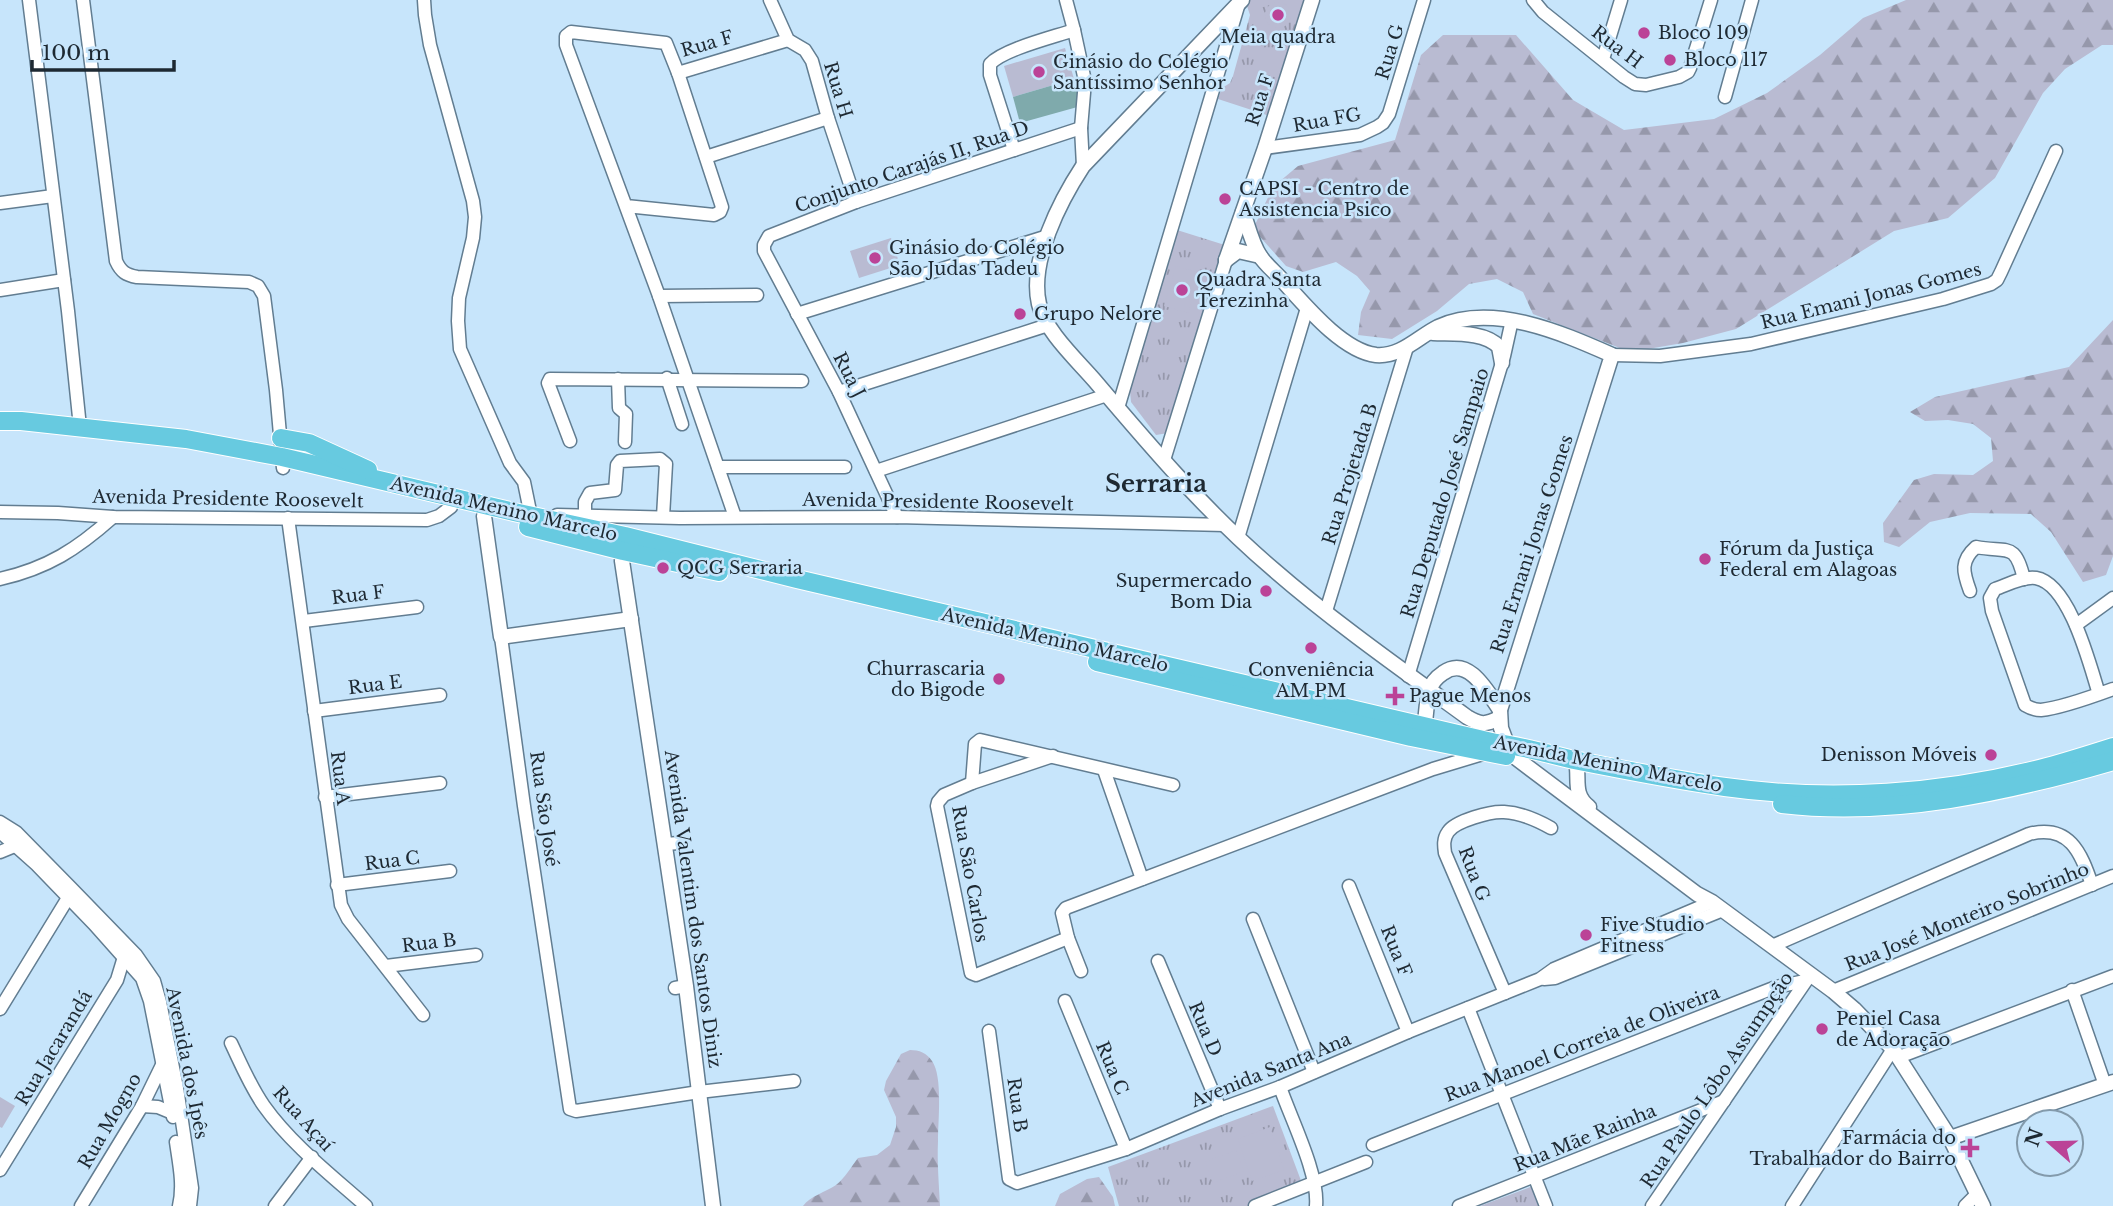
<svg xmlns="http://www.w3.org/2000/svg" width="2113" height="1206" font-family="'Libre Baskerville',serif">
<style>
.forest{fill:url(#forest-firs)}
.park{fill:url(#park-tufts)}
.pitch{fill:#b9bbd2}
.water{fill:#7faaac}
.lines{fill:none;stroke-linecap:round;stroke-linejoin:round}
.minor-casing{stroke:#627d91;stroke-width:15}
.tertiary-casing{stroke:#627d91;stroke-width:17}
.primary-casing{stroke:#fff;stroke-width:20}
.minor{stroke:#fff;stroke-width:12}
.tertiary{stroke:#fff;stroke-width:14}
.primary{stroke:#67cae0;stroke-width:18}
.poi-dot{fill:#bb4397;stroke:#c7e5fb;stroke-width:2.5}
.labels{text-anchor:middle;dominant-baseline:central;stroke-width:5;stroke-linejoin:round;paint-order:stroke}
.poi-label{font-size:18px;fill:#1e2932;stroke:#c7e5fb;text-anchor:start}
.street-label{font-size:18px;fill:#1e2932;stroke:#c7e5fb}
.district-label{font-size:24px;font-weight:bold;fill:#1e2932;stroke:#c7e5fb}
</style>
<defs>
<pattern id="forest-firs" width="22" height="20" patternUnits="userSpaceOnUse" patternTransform="scale(1.75)"><rect width="22" height="20" fill="#b9bbd2"/><path d="M5 1l3.5 6h-7zM16 11l3.5 6h-7z" fill="#9698ab"/></pattern>
<pattern id="park-tufts" width="24" height="20" patternUnits="userSpaceOnUse" patternTransform="scale(1.75)"><rect width="24" height="20" fill="#b9bbd2"/><path d="M3 7l-1-3M5 7V3M7 7l1-3M15 17l-1-3M17 17v-4M19 17l1-3" fill="none" stroke="#9698ab"/></pattern>
</defs>
<rect width="100%" height="100%" fill="#c7e5fb"/>
<g class="forest">
<polygon points="1906,0 2113,0 2113,45 2102,45 2065,69 2043,93 1995,178 1948,218 1894,231 1736,329 1683,343 1630,352 1533,314 1523,292 1497,279 1469,284 1437,311 1392,339 1358,335 1361,312 1370,291 1357,276 1336,262 1303,272 1286,266 1253,229 1273,187 1298,166 1395,140 1421,55 1443,35 1516,35 1573,100 1624,130 1714,119 1767,93 1820,55 1863,18"/>
<polygon points="2113,320 2113,556 2106,575 2083,582 2051,532 2031,514 1970,513 1930,522 1899,547 1884,542 1883,523 1914,480 1934,474 1973,475 1993,461 1991,438 1973,424 1948,420 1925,421 1910,412 1935,397 2069,367"/>
<path d="M910 1050C919 1050 927 1053 932 1061 943 1076 938 1122 938 1141 937 1163 939 1184 940 1206H803C810 1196 826 1192 836 1185 845 1178 851 1167 858 1158L877 1155 890 1145 896 1127V1117L884 1090 886 1081 901 1054Z"/>
<polygon points="1099,1177 1113,1197 1115,1206 1055,1206 1060,1194 1087,1179"/>
</g>
<g class="park">
<polygon points="1249,0 1306,0 1270,116 1218,99 1222,88 1230,83 1233,76 1250,15 1247,6"/>
<polygon points="1177,230 1228,246 1168,433 1156,435 1131,402 1130,391"/>
<polygon points="1273,1106 1303,1186 1254,1206 1119,1206 1108,1167"/>
<polygon points="1533,1186 1540,1206 1480,1206"/>
</g>
<g class="pitch">
<circle cx="1278" cy="15" r="13"/>
<polygon points="1065,48 1074,79 1013,97 1004,66"/>
<polygon points="891,238 900,265 859,278 850,251"/>
<polygon points="1176,266 1201,273 1188,313 1164,306"/>
<polygon points="0,1097 15,1106 2,1128 0,1127"/>
<polygon points="1270,1127 1284,1170 1252,1181 1238,1139"/>
<polygon points="1236,1150 1244,1171 1213,1183 1205,1162"/>
</g>
<polygon class="water" points="1074,79 1081,106 1020,123 1013,97"/>
<g class="lines">
<g class="minor-casing">
<g id="minor">
<polyline points="29,0 68,311 80,427"/>
<path d="M83 0 116 261C121 272 126 275 137 277L249 282 258 286 264 296 276 390 283 468"/>
<polyline points="424,0 425,15 430,45 473,201 475,217 473,238 459,298 458,321 460,349 510,463 524,482 531,516"/>
<polyline points="770,0 788,40 805,50 812,61 828,118 856,202"/>
<polyline points="1066,0 1074,30 1085,81 1081,128 1083,166"/>
<polyline points="1533,0 1543,12 1624,77 1635,84 1646,85 1679,77 1688,72 1690,68 1711,0"/>
<polyline points="1603,59 1621,0"/>
<polyline points="678,73 788,40"/>
<polyline points="1725,97 1752,0"/>
<polyline points="1265,148 1360,135 1377,127 1383,123 1389,114 1424,0"/>
<path d="M1014 150 990 75V64C1004 49 1054 37 1074 30"/>
<polyline points="706,157 828,118"/>
<polyline points="0,203 53,196"/>
<polyline points="626,206 714,215 720,212 722,207 678,73 666,43 571,32 566,36 566,45 659,296 735,517"/>
<polyline points="0,290 64,280"/>
<polyline points="659,296 757,295"/>
<polyline points="797,314 1048,236"/>
<polyline points="1612,355 1660,356 1751,344 1943,299 1991,284 1997,280 2001,272 2056,151"/>
<polyline points="667,378 682,424"/>
<polyline points="618,379 619,408 626,414 625,442"/>
<polyline points="839,392 1048,325"/>
<polyline points="1118,408 1239,3"/>
<polyline points="570,441 548,383 550,379 802,381"/>
<polyline points="1164,460 1226,260"/>
<polyline points="718,467 845,467"/>
<polyline points="876,471 1107,395"/>
<polyline points="0,512 58,513 113,517 427,520 439,516 451,507"/>
<polyline points="557,515 680,518 897,517 1225,525"/>
<polyline points="585,516 585,502 590,493 615,490 617,465 620,461 660,459 666,464 663,517"/>
<polyline points="897,517 839,392 764,251 764,245 769,236 856,202 1081,128"/>
<polyline points="288,518 341,905 348,919 423,1015"/>
<polyline points="1238,538 1307,308"/>
<path d="M0 579C48 568 77 549 113 517"/>
<path d="M1970 591C1963 572 1960 561 1976 547 2008 553 2015 541 2024 579"/>
<polyline points="1326,611 1407,347"/>
<polyline points="304,621 417,607"/>
<polyline points="2076,625 2113,598"/>
<polyline points="501,637 524,806 570,1109 576,1111 699,1092 794,1081"/>
<polyline points="1408,676 1504,356 1512,320"/>
<path d="M2099 694C2090 666 2070 584 2036 578 2023 576 2007 585 1995 589L1990 598 1992 611 2025 705C2030 708 2034 710 2041 710 2060 708 2094 696 2113 689"/>
<polyline points="314,711 440,695"/>
<polyline points="1053,756 972,783 944,795 938,802 937,806 971,973 976,975 1068,938"/>
<polyline points="1104,770 1142,879"/>
<polyline points="972,783 975,744 980,740 1173,785"/>
<polyline points="325,797 440,783"/>
<polyline points="0,822 16,832 71,888 136,955 154,981 160,1002 177,1088 192,1188 190,1206"/>
<polyline points="0,832 37,865 94,924 142,978 150,1001 173,1117"/>
<polyline points="665,844 679,843"/>
<polyline points="0,852 17,845"/>
<polyline points="337,885 450,871"/>
<polyline points="1349,886 1408,1032"/>
<polyline points="1253,919 1314,1072"/>
<path d="M1772 946 2029 834C2069 824 2081 852 2092 885"/>
<polyline points="1158,961 1220,1109"/>
<polyline points="386,966 476,955"/>
<polyline points="1081,971 1068,938 1062,913 1066,908 1433,769 1486,753"/>
<polyline points="1544,979 1555,978 1723,910"/>
<polyline points="675,988 686,986"/>
<polyline points="2072,990 2105,1085"/>
<polyline points="1833,991 2113,876"/>
<path d="M1505 993 1445 853C1444 846 1443 839 1448 832 1455 821 1491 811 1504 812 1521 813 1537 820 1551 828"/>
<polyline points="1065,1001 1126,1149"/>
<polyline points="1468,1008 1546,1206"/>
<polyline points="0,1009 68,898"/>
<polyline points="989,1031 1009,1179 1017,1183 1126,1149 1220,1109 1280,1087 1408,1032 1540,979 1554,969 1712,902"/>
<path d="M231 1043C241 1064 250 1086 264 1106 291 1144 331 1175 366 1206"/>
<polyline points="1899,1057 2113,976"/>
<path d="M1280 1087C1291 1119 1319 1174 1316 1206"/>
<polyline points="142,1106 158,1107 175,1114"/>
<path d="M176 1142C179 1163 184 1185 179 1206"/>
<polyline points="1373,1145 1776,987 1805,981"/>
<polyline points="0,1170 117,980 124,957"/>
<polyline points="81,1206 142,1106 164,1061"/>
<polyline points="275,1206 312,1157"/>
<polyline points="1255,1206 1366,1162"/>
<polyline points="1459,1206 1724,1101"/>
<polyline points="1652,1206 1808,978"/>
<polyline points="1792,1206 1893,1049"/>
<polyline points="1965,1206 1977,1194"/>
</g>
</g>
<g class="tertiary-casing">
<g id="tertiary">
<path d="M1242 0 1083 166C1060 201 1029 261 1039 304 1045 331 1077 360 1095 381 1150 446 1207 513 1273 569 1334 622 1401 669 1467 717 1480 725 1486 725 1499 718"/>
<path d="M1243 212C1248 226 1252 244 1260 256 1266 265 1275 272 1282 280 1304 304 1342 351 1376 355 1401 357 1418 337 1438 327 1492 302 1562 333 1612 355L1500 710 1501 728 1507 744"/>
<polyline points="1226,260 1265,148 1312,0"/>
<polyline points="1226,260 1238,251 1260,256"/>
<path d="M1433 333C1453 334 1485 331 1499 347L1502 363"/>
<polyline points="484,516 501,637 631,619"/>
<polyline points="624,542 622,561 686,986 713,1206"/>
<path d="M1423 735C1426 721 1426 705 1429 691 1431 684 1437 677 1443 673 1468 655 1487 691 1500 710"/>
<polyline points="1516,758 1697,894 1712,902 1833,991 1854,1009 1893,1049 1950,1138 1983,1206"/>
<path d="M1576 760C1580 779 1572 794 1589 807"/>
<polyline points="1950,1138 2113,1082"/>
</g>
</g>
<g class="primary-casing">
<g id="primary">
<path d="M0 421H21L186 439 282 457 514 512 625 536 797 579 1496 743C1522 746 1548 754 1574 760 1624 770 1675 780 1725 787 1832 802 1943 794 2047 767 2069 761 2091 754 2113 747"/>
<polyline points="281,438 309,443 368,470"/>
<polyline points="528,527 623,551 719,572"/>
<polyline points="1097,662 1411,737 1506,756"/>
<path d="M1782 804C1893 817 2007 792 2113 761"/>
</g>
</g>
<use href="#minor" class="minor"/>
<use href="#tertiary" class="tertiary"/>
<use href="#primary" class="primary"/>
</g>
<g class="poi-dot">
<circle cx="1278" cy="15" r="7"/>
<circle cx="1644" cy="33" r="7"/>
<circle cx="1670" cy="60" r="7"/>
<circle cx="1039" cy="72" r="7"/>
<circle cx="1225" cy="199" r="7"/>
<circle cx="875" cy="258" r="7"/>
<circle cx="1182" cy="290" r="7"/>
<circle cx="1020" cy="314" r="7"/>
<circle cx="1705" cy="559" r="7"/>
<circle cx="663" cy="568" r="7"/>
<circle cx="1266" cy="591" r="7"/>
<circle cx="1311" cy="648" r="7"/>
<circle cx="999" cy="679" r="7"/>
<path d="M1391.5 685.5h7v7h7v7h-7v7h-7v-7h-7v-7h7z"/>
<circle cx="1991" cy="755" r="7"/>
<circle cx="1586" cy="935" r="7"/>
<circle cx="1822" cy="1029" r="7"/>
<path d="M1966.5 1137.5h7v7h7v7h-7v7h-7v-7h-7v-7h7z"/>
</g>
<g class="labels">
<g class="poi-label">
<text x="1658" y="33">Bloco 109</text>
<text x="1278" y="37" text-anchor="middle">Meia quadra</text>
<text x="1684" y="60">Bloco 117</text>
<text x="1053" y="62">Ginásio do Colégio<tspan x="1053" dy="21">Santíssimo Senhor</tspan></text>
<text x="1239" y="189">CAPSI - Centro de<tspan x="1239" dy="21">Assistencia Psico</tspan></text>
<text x="889" y="248">Ginásio do Colégio<tspan x="889" dy="21">São Judas Tadeu</tspan></text>
<text x="1196" y="280">Quadra Santa<tspan x="1196" dy="21">Terezinha</tspan></text>
<text x="1034" y="314">Grupo Nelore</text>
<text x="1719" y="549">Fórum da Justiça<tspan x="1719" dy="21">Federal em Alagoas</tspan></text>
<text x="677" y="568">QCG Serraria</text>
<text x="1252" y="581" text-anchor="end">Supermercado<tspan x="1252" dy="21">Bom Dia</tspan></text>
<text x="985" y="669" text-anchor="end">Churrascaria<tspan x="985" dy="21">do Bigode</tspan></text>
<text x="1311" y="670" text-anchor="middle">Conveniência<tspan x="1311" dy="21">AM PM</tspan></text>
<text x="1409" y="696">Pague Menos</text>
<text x="1977" y="755" text-anchor="end">Denisson Móveis</text>
<text x="1600" y="925">Five Studio<tspan x="1600" dy="21">Fitness</tspan></text>
<text x="1836" y="1019">Peniel Casa<tspan x="1836" dy="21">de Adoração</tspan></text>
<text x="1956" y="1138" text-anchor="end">Farmácia do<tspan x="1956" dy="21">Trabalhador do Bairro</tspan></text>
</g>
<g class="street-label">
<text transform="translate(707 44) rotate(-16)">Rua F</text>
<text transform="translate(1617 47) rotate(37)">Rua H</text>
<text transform="translate(1390 52) rotate(-73)">Rua G</text>
<text transform="translate(838 90) rotate(73)">Rua H</text>
<text transform="translate(1260 100) rotate(-72)">Rua F</text>
<text transform="translate(1327 120) rotate(-10)">Rua FG</text>
<text transform="translate(912 167) rotate(-19)">Conjunto Carajás II, Rua D</text>
<text transform="translate(1871 296) rotate(-14)">Rua Emani Jonas Gomes</text>
<text transform="translate(849 375) rotate(63)">Rua J</text>
<text transform="translate(1350 474) rotate(-73)">Rua Projetada B</text>
<text transform="translate(1445 493) rotate(-73)">Rua Deputado José Sampaio</text>
<text transform="translate(228 499) rotate(1)">Avenida Presidente Roosevelt</text>
<text transform="translate(938 502) rotate(1)">Avenida Presidente Roosevelt</text>
<text transform="translate(504 509) rotate(13)">Avenida Menino Marcelo</text>
<text transform="translate(1532 544) rotate(-72)">Rua Ernani Jonas Gomes</text>
<text transform="translate(358 595) rotate(-7)">Rua F</text>
<text transform="translate(1055 640) rotate(13)">Avenida Menino Marcelo</text>
<text transform="translate(375 685) rotate(-7)">Rua E</text>
<text transform="translate(1608 764) rotate(11)">Avenida Menino Marcelo</text>
<text transform="translate(340 778) rotate(83)">Rua A</text>
<text transform="translate(544 809) rotate(82)">Rua São José</text>
<text transform="translate(392 861) rotate(-7)">Rua C</text>
<text transform="translate(970 874) rotate(80)">Rua São Carlos</text>
<text transform="translate(1474 874) rotate(69)">Rua G</text>
<text transform="translate(693 909) rotate(82)">Avenida Valentim dos Santos Diniz</text>
<text transform="translate(1967 917) rotate(-22)">Rua José Monteiro Sobrinho</text>
<text transform="translate(429 943) rotate(-7)">Rua B</text>
<text transform="translate(1396 951) rotate(68)">Rua F</text>
<text transform="translate(1205 1029) rotate(67)">Rua D</text>
<text transform="translate(1582 1044) rotate(-21)">Rua Manoel Correia de Oliveira</text>
<text transform="translate(54 1048) rotate(-59)">Rua Jacarandá</text>
<text transform="translate(187 1063) rotate(79)">Avenida dos Ipês</text>
<text transform="translate(1112 1068) rotate(67)">Rua C</text>
<text transform="translate(1271 1070) rotate(-22)">Avenida Santa Ana</text>
<text transform="translate(1717 1080) rotate(-56)">Rua Paulo Lôbo Assumpção</text>
<text transform="translate(1017 1105) rotate(82)">Rua B</text>
<text transform="translate(303 1119) rotate(48)">Rua Açaí</text>
<text transform="translate(110 1121) rotate(-60)">Rua Mogno</text>
<text transform="translate(1585 1138) rotate(-22)">Rua Mãe Rainha</text>
</g>
<g class="district-label">
<text x="1156" y="483">Serraria</text>
</g>
</g>
<g transform="translate(2050 1143) rotate(290)"><circle r="33" fill="#c7e5fb" stroke="#839aab" stroke-width="2"/>
<path d="M0-5L12 26L0 18L-12 26Z" fill="#bb4397"/>
<text y="-10" font-size="19" font-weight="bold" text-anchor="middle" fill="#1e2932">N</text>
</g>
<path d="M32 60v10h142v-10" fill="none" stroke="#1e2932" stroke-width="3.5"/>
<text x="42" y="60" font-size="21" fill="#1e2932" stroke="#c7e5fb" stroke-width="5" paint-order="stroke">100 m</text>
</svg>
